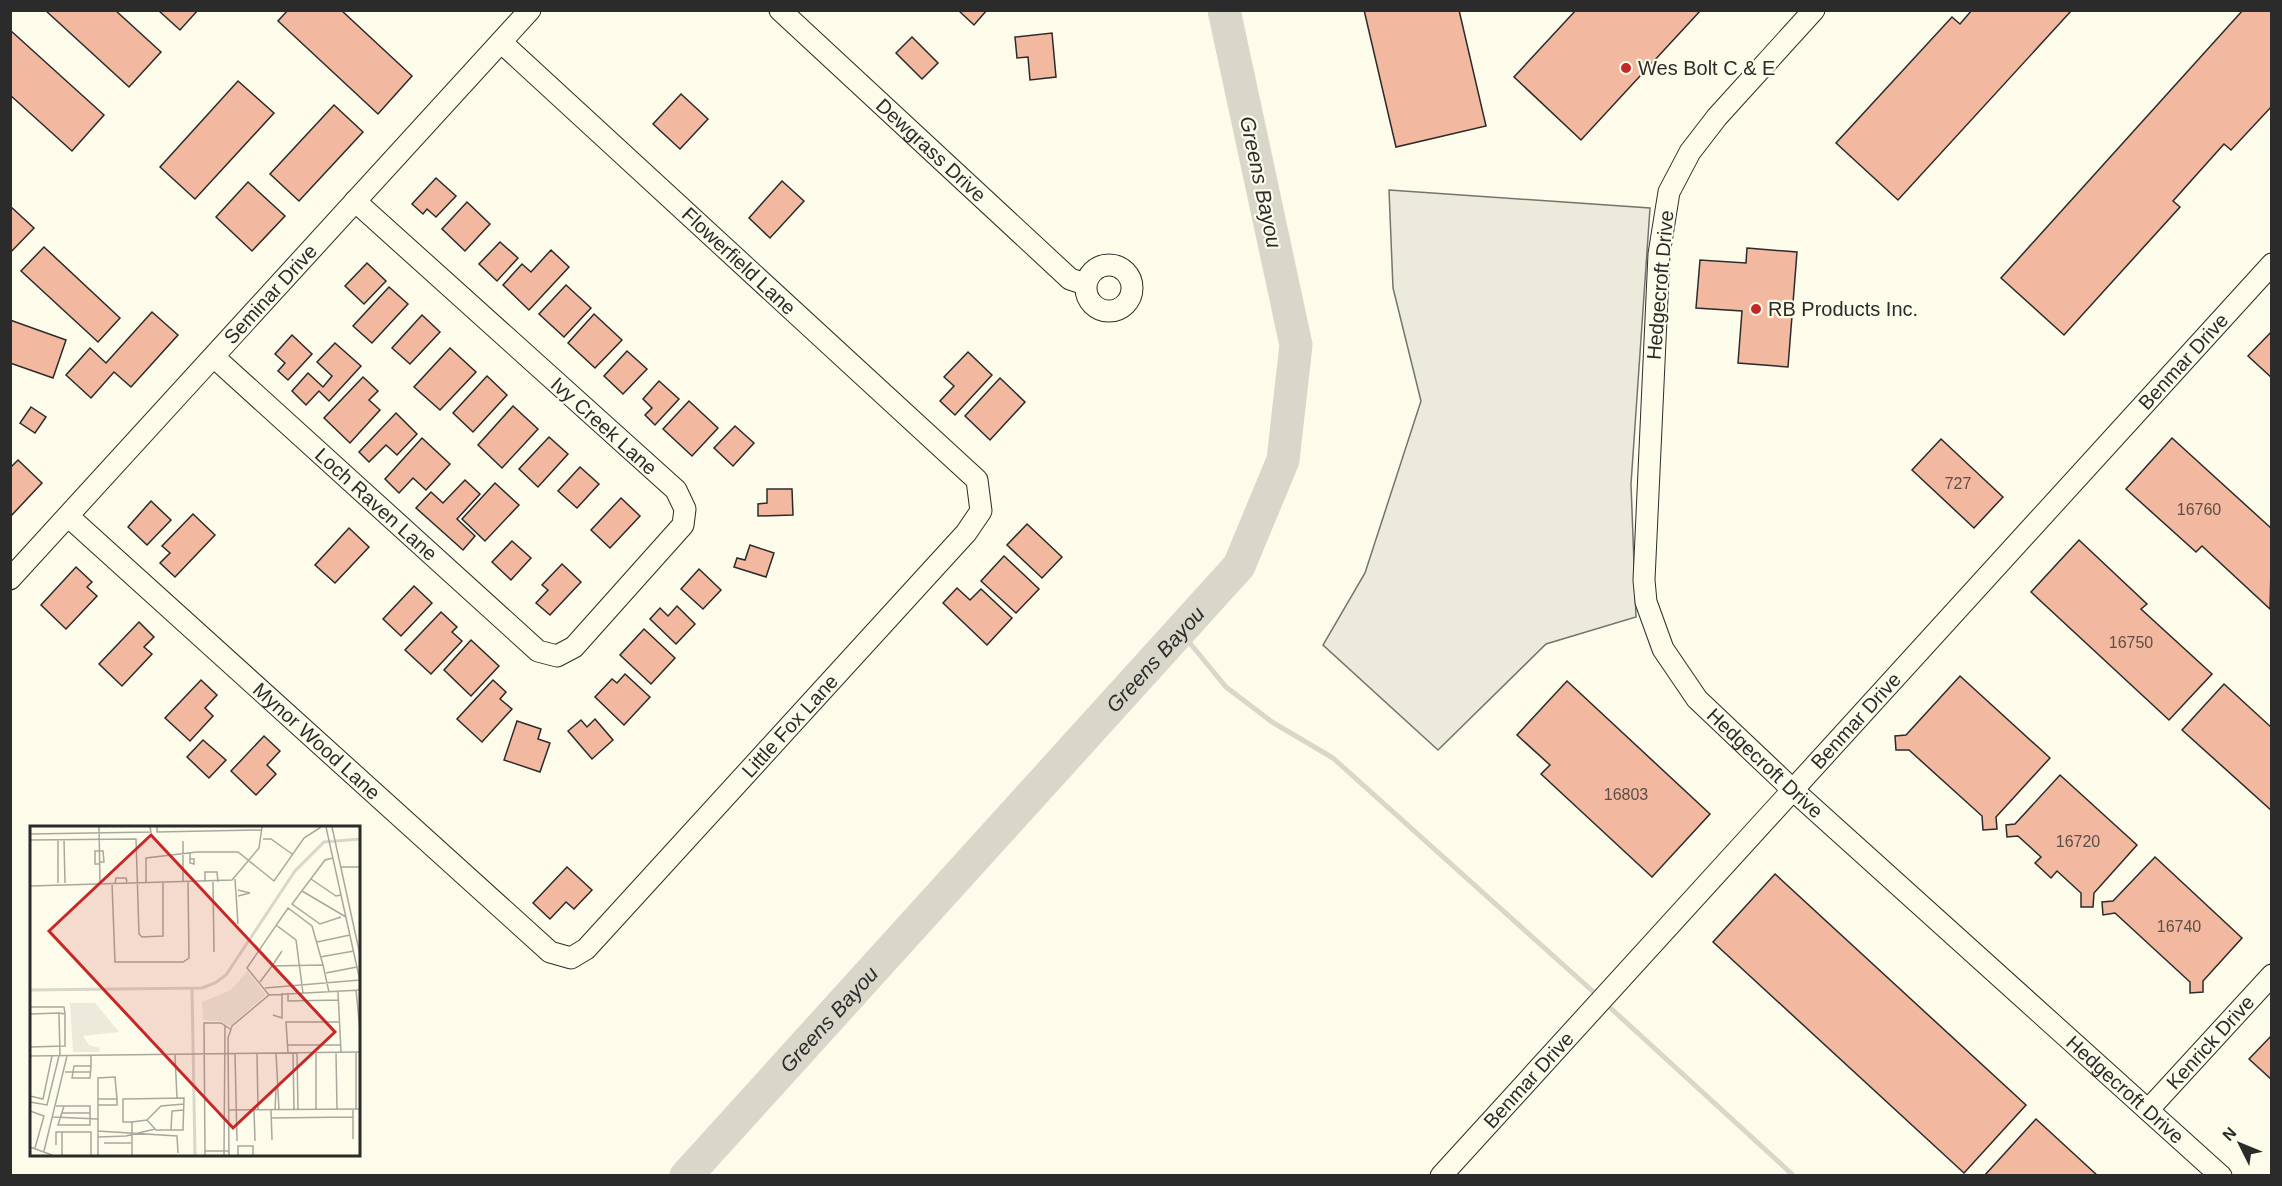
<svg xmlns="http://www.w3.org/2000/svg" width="2282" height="1186" font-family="Helvetica,sans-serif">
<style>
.green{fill:#ecebdb;stroke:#74746e;stroke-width:1.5}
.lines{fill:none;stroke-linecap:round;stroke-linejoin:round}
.stream{stroke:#d8d7c9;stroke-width:5}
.river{stroke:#d8d7c9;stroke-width:33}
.building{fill:#f2b8a0;stroke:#2b2b2b;stroke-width:1.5}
.minor-casing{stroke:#2b2b2b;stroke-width:23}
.minor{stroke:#fdfbea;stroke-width:21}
.poi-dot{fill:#c62828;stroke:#fdfbea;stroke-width:2}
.labels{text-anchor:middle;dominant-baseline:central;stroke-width:4.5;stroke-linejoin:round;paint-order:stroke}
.number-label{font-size:16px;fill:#5d4e48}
.poi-label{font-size:20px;fill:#2b2b2b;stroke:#fdfbea;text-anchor:start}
.street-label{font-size:20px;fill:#2b2b2b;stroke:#fdfbea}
.water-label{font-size:21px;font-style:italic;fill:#2b2b2b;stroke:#fdfbea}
.inset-river{fill:none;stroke:#d8d7c9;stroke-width:3}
.inset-road{fill:none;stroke:#a9a89e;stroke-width:1.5}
.view{fill:#c62828;fill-opacity:0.15;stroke:#c62828;stroke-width:3}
.inset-edge{fill:none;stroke:#2b2b2b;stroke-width:3}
</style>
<rect width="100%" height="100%" fill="#fdfbea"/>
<polygon class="green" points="1389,190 1650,208 1631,484 1636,617 1546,644 1438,750 1323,645 1365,573 1421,401 1393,288"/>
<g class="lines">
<g class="stream">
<polyline points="1180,631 1226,687 1272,722 1333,758 1598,996"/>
<polyline points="1605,1003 1794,1176"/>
</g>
<path class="river" id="s1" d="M686 1176 1239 566 1283 460 1296 345 1224 10"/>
</g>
<g class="building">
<polygon points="45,10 115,10 161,52 129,87"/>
<polygon points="158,10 198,10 180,30"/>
<polygon points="288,10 341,10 412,76 378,114 278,21"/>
<polygon points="958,10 987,10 974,25"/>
<polygon points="1364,10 1459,10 1486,126 1396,147"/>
<polygon points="1576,10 1701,10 1581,140 1514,77"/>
<polygon points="1972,10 2072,10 1898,200 1836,143 1952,17 1960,24"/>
<polygon points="2243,10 2272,10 2272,106 2231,150 2224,144 2173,201 2180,207 2064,335 2001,278"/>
<polygon points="10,30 104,115 72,151 10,95"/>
<polygon points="1052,33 1056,77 1030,80 1028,57 1017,58 1015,37"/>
<polygon points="912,37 938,63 922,79 896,53"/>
<polygon points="238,81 274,113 195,199 160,167"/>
<polygon points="681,94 708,119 680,149 653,124"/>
<polygon points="334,105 363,132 299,201 270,174"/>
<polygon points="436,178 456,196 436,217 427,209 423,214 412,204"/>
<polygon points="782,181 804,201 770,238 749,218"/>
<polygon points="248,182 285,216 252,251 216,217"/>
<polygon points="467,202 490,224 465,251 442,229"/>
<polygon points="10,206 34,228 10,253"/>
<polygon points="500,242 518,258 497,281 479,264"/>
<polygon points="44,247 120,318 98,342 21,271"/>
<polygon points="1747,248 1797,252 1788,367 1738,363 1742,311 1696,308 1700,260 1746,263"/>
<polygon points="551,250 569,267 529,310 503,285 522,264 531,272"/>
<polygon points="367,263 386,281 364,304 345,286"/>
<polygon points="566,285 591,308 564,337 539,314"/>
<polygon points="389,287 408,304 372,343 353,326"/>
<polygon points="152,312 178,335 131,387 114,372 91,398 66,375 90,348 106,363"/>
<polygon points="594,314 622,340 595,368 568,343"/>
<polygon points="422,315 440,332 410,364 392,348"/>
<polygon points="10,320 66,340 53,378 10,363"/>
<polygon points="2272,331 2272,378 2248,356"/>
<polygon points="292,335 312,354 288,380 278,371 285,363 275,354"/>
<polygon points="335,343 361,366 329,401 319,391 306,405 292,391 308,373 323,387 332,376 317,362"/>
<polygon points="450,348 476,372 440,410 414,387"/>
<polygon points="627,351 647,369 623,394 604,376"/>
<polygon points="968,352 992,375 955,415 940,401 954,386 944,377"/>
<polygon points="487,376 507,395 473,432 453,413"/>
<polygon points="363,377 378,391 369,400 380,410 350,443 324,418"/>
<polygon points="1000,378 1025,402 990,440 965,416"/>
<polygon points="659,381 679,399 655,425 645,415 652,408 643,399"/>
<polygon points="689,401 718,428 692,456 663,429"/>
<polygon points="513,406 538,429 502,468 478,445"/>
<polygon points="31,407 46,417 35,433 20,423"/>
<polygon points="396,413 417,434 397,455 386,445 369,462 359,452"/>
<polygon points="735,426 754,443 733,466 714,448"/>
<polygon points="549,437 568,454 538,487 519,469"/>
<polygon points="422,438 450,464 426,490 413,478 399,493 385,479"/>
<polygon points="2172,438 2272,529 2270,609 2202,546 2196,552 2126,489"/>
<polygon points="1941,439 2003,497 1974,528 1912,470"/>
<polygon points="18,460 42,483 10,517 10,468"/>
<polygon points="580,467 599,484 577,508 558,491"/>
<polygon points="465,480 480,494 457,519 475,536 463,550 416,508 431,492 443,503"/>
<polygon points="495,483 519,505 485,541 462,519"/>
<polygon points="767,489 792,489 793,515 758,516 758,504 767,503"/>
<polygon points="621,498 640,516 610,548 591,530"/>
<polygon points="151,501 171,520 147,545 128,527"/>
<polygon points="193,514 215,535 175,577 160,563 170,553 162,546"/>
<polygon points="1027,524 1062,557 1042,578 1007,545"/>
<polygon points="349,528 369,547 335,583 315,565"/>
<polygon points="2079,540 2147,604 2141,609 2212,674 2169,720 2031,592"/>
<polygon points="512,541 531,558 511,580 492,562"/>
<polygon points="750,545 774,553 766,577 734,567 737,558 745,560"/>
<polygon points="1004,556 1039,589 1016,613 981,581"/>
<polygon points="562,564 581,582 550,615 536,603 548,590 542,585"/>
<polygon points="76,567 92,582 87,587 97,596 66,629 41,605"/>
<polygon points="699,569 721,590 703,609 681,589"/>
<polygon points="414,586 432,603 401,636 383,619"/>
<polygon points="957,588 970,600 981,589 1012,618 987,645 943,603"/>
<polygon points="677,606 695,624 676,644 650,619 660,608 668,616"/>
<polygon points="441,612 457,627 452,632 462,641 431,674 405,650"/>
<polygon points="139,622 154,637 144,647 152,654 122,686 99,664"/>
<polygon points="644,629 675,658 651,684 620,655"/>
<polygon points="471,640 499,666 471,696 444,670"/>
<polygon points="625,674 650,697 624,725 595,697 612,679 617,683"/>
<polygon points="1960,676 2050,758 1996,817 1997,829 1983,830 1982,816 1909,750 1896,750 1895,736 1906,735"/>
<polygon points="201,680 217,695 205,708 213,716 190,741 165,718"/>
<polygon points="493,680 506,692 500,699 512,709 482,742 457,719"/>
<polygon points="1567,681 1710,814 1652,877 1541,774 1550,765 1517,735"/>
<polygon points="2224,684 2272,728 2272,811 2182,730"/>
<polygon points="595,719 613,740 592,759 568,731 581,720 587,727"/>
<polygon points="517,721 541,729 538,739 550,743 540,772 504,760"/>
<polygon points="264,736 280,751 267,765 276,774 256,795 231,771"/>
<polygon points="203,740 226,760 209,778 187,757"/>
<polygon points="2060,775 2137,845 2094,893 2093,907 2081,907 2081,893 2057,871 2051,878 2035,863 2041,857 2018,836 2007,837 2006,825 2015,824"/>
<polygon points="2155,857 2242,938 2203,981 2203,992 2190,993 2190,982 2115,913 2103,915 2102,902 2113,901"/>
<polygon points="567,867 592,890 574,909 566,902 550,919 533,903"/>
<polygon points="1775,874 2026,1105 1964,1173 1713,942"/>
<polygon points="2272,1035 2272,1080 2249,1059"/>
<polygon points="2036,1119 2098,1176 1984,1176"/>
</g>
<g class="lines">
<g class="minor-casing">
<g id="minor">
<path id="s2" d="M780 10 1070 279 1085 284"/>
<path id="s3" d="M1814 10 1717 117 1690 152 1669 192 1659 254 1644 580 1646 602 1663 649 1697 699 1793 790 2221 1176"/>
<circle cx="1109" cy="288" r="23"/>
<path id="s4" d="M214 357 538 651 557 656 574 647 683 525 685 509 676 490 355 201"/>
<path id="s5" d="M69 517 550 952 571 958 586 949 966 533 981 511 977 480 501 42"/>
<path id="s6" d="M10 579 530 10"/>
<path id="s7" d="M2148 1110 2272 975"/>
<path id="s8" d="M1441 1176 2272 264"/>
</g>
</g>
<use href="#minor" class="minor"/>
</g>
<g class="poi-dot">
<circle cx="1626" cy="68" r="6"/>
<circle cx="1756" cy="309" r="6"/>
</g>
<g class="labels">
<g class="number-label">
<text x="1958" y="483">727</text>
<text x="2199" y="509">16760</text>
<text x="2131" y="642">16750</text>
<text x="1626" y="794">16803</text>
<text x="2078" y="841">16720</text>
<text x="2179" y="926">16740</text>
</g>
<g class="poi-label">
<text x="1638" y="68">Wes Bolt C &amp; E</text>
<text x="1768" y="309">RB Products Inc.</text>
</g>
<g class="street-label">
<text stroke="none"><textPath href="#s2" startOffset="206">Dewgrass Drive</textPath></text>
<text transform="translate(739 261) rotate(43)">Flowerfield Lane</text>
<text transform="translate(1660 285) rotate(-85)">Hedgecroft Drive</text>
<text stroke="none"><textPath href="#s6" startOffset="386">Seminar Drive</textPath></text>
<text stroke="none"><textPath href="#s8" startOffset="1102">Benmar Drive</textPath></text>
<text transform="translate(604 426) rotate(42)">Ivy Creek Lane</text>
<text stroke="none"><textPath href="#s4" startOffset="219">Loch Raven Lane</textPath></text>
<text stroke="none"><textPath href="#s8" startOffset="616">Benmar Drive</textPath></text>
<text stroke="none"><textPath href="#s5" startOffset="990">Little Fox Lane</textPath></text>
<text stroke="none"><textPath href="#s5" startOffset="334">Mynor Wood Lane</textPath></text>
<text stroke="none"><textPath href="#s3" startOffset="849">Hedgecroft Drive</textPath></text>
<text stroke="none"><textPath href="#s7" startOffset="92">Kenrick Drive</textPath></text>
<text stroke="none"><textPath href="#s8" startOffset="130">Benmar Drive</textPath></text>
<text stroke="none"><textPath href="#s3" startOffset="1335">Hedgecroft Drive</textPath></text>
</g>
<g class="water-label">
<text transform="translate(1261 182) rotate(78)">Greens Bayou</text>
<text stroke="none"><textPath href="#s1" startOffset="698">Greens Bayou</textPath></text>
<text stroke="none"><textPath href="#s1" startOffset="212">Greens Bayou</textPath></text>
</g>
</g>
<g transform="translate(30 826)">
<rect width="330" height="330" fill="#fdfbea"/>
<path d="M217 145 236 169 200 200 190 195 173 194 172 176 201 164ZM40 177H65L89 206 53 210 59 219 70 222 69 226H43Z" fill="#ecebdb"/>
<path class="inset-river" d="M162 162 165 329M0 164 172 162 185 157 196 149 265 45 294 16 330 13"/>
<path class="inset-road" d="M69 1 70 57M127 1V6L232 4M296 1 330 155M302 1 330 129M0 8 121 6 120 1M233 13H241L262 28M0 14 106 13 109 108 112 111 133 110V56M28 14V57M34 14 35 57M303 32 295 34 262 78 290 98 311 91M160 33H164V38L160 37V27M70 38H65V25H73L74 36H70M311 41H330M205 53 208 98M281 53 306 70 311 69M153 56V15M175 56V46H187L188 56M183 56 184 126M82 57 85 136H153L159 132 158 56M85 57 86 52H96L97 56M116 57V32L167 26H208L244 55 274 12 291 1M0 60 202 54 229 22 232 1M272 65 316 91M208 70 220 67 208 64M246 99 266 114 273 167M287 116 320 109M290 131 324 125M242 140 252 125M296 147 327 141M230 156 242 140 293 139 299 166M235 162 330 154M326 164 330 204M308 166 311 226M258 167V175L309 174M239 169 217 142 258 82 282 100 293 139M0 181H34L35 188M0 188 29 187 30 230M243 189 252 192V167M258 219H310M0 221 35 220V188L29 187M326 226V283M227 227 228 284M246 227 249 284M258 227 256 196H310M263 227 264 284M267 227 268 284M286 227V283M306 227 307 283M205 228 207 315M145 229 147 272M0 230 330 226M61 240H44L42 252H60L61 240V229M35 246H60M0 270 13 273 22 230M68 273V252L85 251 87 273M0 276 17 279 29 230M68 279H87V273H68V305L147 310 148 327M26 280H60V299H28L34 280M323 283V313M199 284 330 283M224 284 225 315M241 284 242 314M245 284 246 263M0 285 14 290 5 322M32 287H60M23 291 68 293M241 292 323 291M117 294 131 280 154 278M141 304 142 285 154 284M68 305V329M68 311 96 310 125 303M74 317H101M26 319V306H32M0 321 22 329M14 325 37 230M175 325H199M32 329V306H61V329M102 329V296L117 294 126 304H153L154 272 93 273V296H102M175 329 174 197H191L200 203M194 329 195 200M199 329 198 212 202 200 239 169 330 164M208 329V320H223V329"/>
<path class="view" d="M121 9 305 206 203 302 19 105Z"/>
<rect width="330" height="330" class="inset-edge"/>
</g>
<rect width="2282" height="1186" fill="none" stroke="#2b2b2b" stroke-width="24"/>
<g transform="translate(2240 1144) rotate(313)" stroke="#fdfbea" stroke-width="4.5" paint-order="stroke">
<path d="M0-4.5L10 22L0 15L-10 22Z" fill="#2b2b2b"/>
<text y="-9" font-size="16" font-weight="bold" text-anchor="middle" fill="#2b2b2b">N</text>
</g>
</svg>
